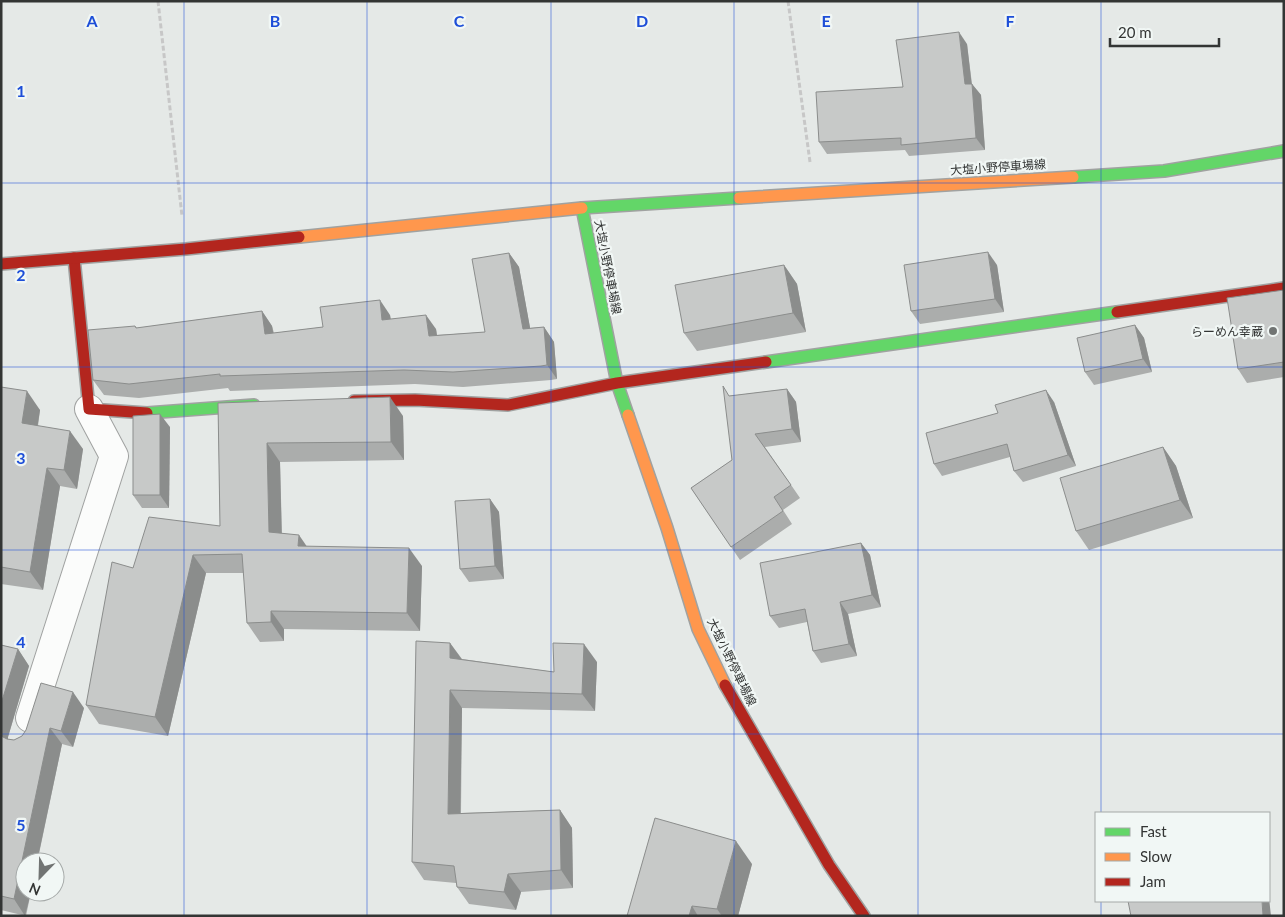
<svg xmlns="http://www.w3.org/2000/svg" width="1285" height="917" font-family="Lato,'Noto Sans JP',sans-serif">
<style>
.lines{fill:none;stroke-linecap:round;stroke-linejoin:round}
.street-casing{stroke:#a0a2a1;stroke-width:30}
.fast-casing{stroke:#a0a2a1;stroke-width:14}
.slow-casing{stroke:#a0a2a1;stroke-width:14}
.jam-casing{stroke:#a0a2a1;stroke-width:14}
.path{stroke:#c7c7c7;stroke-width:3;stroke-dasharray:5 2.5;stroke-linecap:butt}
.street{stroke:#fbfcfb;stroke-width:28}
.fast{stroke:#63d668;stroke-width:11}
.slow{stroke:#ff974d;stroke-width:11}
.jam{stroke:#b3261e;stroke-width:11}
.wall{fill:#abadac}
.shaded-wall{fill:#8b8d8c}
.building{fill:#c7c9c8;stroke:#8b8d8c}
.grid{fill:none;stroke:#1d4ed8;stroke-width:1;stroke-opacity:0.55}
.poi-dot{fill:#717473;stroke:#f1f7f5;stroke-width:2}
.labels{text-anchor:middle;dominant-baseline:central;stroke-width:4.5;stroke-linejoin:round;paint-order:stroke}
.street-label{font-size:12px;fill:#333534;stroke:#f1f7f5}
.poi-label{font-size:12px;fill:#333534;stroke:#f1f7f5;text-anchor:end}
.grid-label{font-size:16px;text-anchor:middle;font-weight:bold;fill:#1d4ed8;stroke:#f1f7f5;stroke-width:4.5;stroke-linejoin:round;paint-order:stroke}
</style>
<rect width="100%" height="100%" fill="#e5e9e7"/>
<g class="lines">
<g class="street-casing">
<polyline id="street" points="30,718 114,456 89,409"/>
</g>
<g class="fast-casing">
<g id="fast">
<polyline points="1073,177 1164,171 1284,151"/>
<polyline points="766,362 1117,312"/>
<polyline points="147,413 254,405"/>
<polyline points="628,415 617,383 582,208 739,198"/>
</g>
</g>
<g class="slow-casing">
<g id="slow">
<polyline points="739,198 1073,177"/>
<polyline points="299,237 582,208"/>
<polyline points="628,415 667,528 698,629 725,685"/>
</g>
</g>
<g class="jam-casing">
<g id="jam">
<polyline points="74,258 89,409 147,413"/>
<polyline points="1,264 186,249 299,237"/>
<polyline points="1117,312 1284,288"/>
<polyline points="354,401 415,400 508,405 617,383 766,362"/>
<polyline points="725,685 829,865 864,916"/>
</g>
</g>
<g class="path">
<polyline points="158,1 182,216"/>
<polyline points="788,1 810,162"/>
</g>
<use href="#street" class="street"/>
<use href="#fast" class="fast"/>
<use href="#slow" class="slow"/>
<use href="#jam" class="jam"/>
</g>
<g class="wall">
<polygon points="967,44 972,84 981,95 985,150 909,156 905,150 827,154 819,142"/>
<polygon points="509,253 519,267 530,328 544,327 554,342 557,379 551,380 463,387 415,384 230,391 228,388 139,398 104,395 93,380 135,326 137,328 262,311 272,326 274,333 323,327 390,315 391,319 436,329 437,335 485,332"/>
<polygon points="784,265 797,284 806,332 697,351 684,333"/>
<polygon points="997,265 1004,312 920,324 911,311"/>
<polygon points="1284,290 1284,377 1247,383 1238,369"/>
<polygon points="1135,325 1144,338 1152,372 1094,385 1085,372"/>
<polygon points="1,387 40,410 38,426 83,449 77,489 60,486 43,590 1,584"/>
<polygon points="787,389 796,402 801,442 765,447 800,498 783,510 792,524 740,560 691,488 732,460 729,396"/>
<polygon points="1054,402 1076,466 1023,482 1014,471 1010,457 942,476 934,464"/>
<polygon points="218,403 403,416 404,460 280,462 282,533 306,546 422,566 420,631 284,629 284,641 260,642 247,623 244,573 206,573 168,736 99,724 86,705 133,568 220,526"/>
<polygon points="170,427 169,508 142,508 133,495"/>
<polygon points="1163,447 1176,466 1193,518 1089,550 1076,531"/>
<polygon points="490,499 499,512 504,579 469,582 460,569"/>
<polygon points="861,543 870,555 881,607 848,614 857,656 821,663 813,651 807,622 779,628 770,616"/>
<polygon points="450,643 462,659 554,672 597,662 595,711 462,708 461,813 560,810 572,828 573,888 521,892 516,910 469,904 457,887 456,883 424,880 412,862"/>
<polygon points="1,645 18,649 29,666 8,737 8,739 14,740 84,708 73,747 62,744 26,916 1,910"/>
<polygon points="752,864 738,916 627,916"/>
</g>
<g class="shaded-wall">
<polygon points="959,32 967,44 973,96 965,84"/>
<polygon points="972,84 981,95 985,150 976,138"/>
<polygon points="988,252 997,265 1004,312 995,299"/>
<polygon points="509,253 519,267 533,344 523,329"/>
<polygon points="784,265 797,284 806,332 793,313"/>
<polygon points="380,300 390,315 392,334 382,320"/>
<polygon points="262,311 272,326 276,349 265,334"/>
<polygon points="426,315 436,329 439,350 429,336"/>
<polygon points="1135,325 1144,338 1152,372 1143,359"/>
<polygon points="544,327 554,342 557,379 547,365"/>
<polygon points="787,389 796,402 801,442 792,429"/>
<polygon points="1046,390 1054,402 1076,466 1068,455"/>
<polygon points="27,391 40,410 35,442 22,423"/>
<polygon points="390,397 403,416 404,460 391,442"/>
<polygon points="160,414 170,427 169,508 160,495"/>
<polygon points="70,431 83,449 77,489 64,470"/>
<polygon points="267,443 280,462 282,550 269,532"/>
<polygon points="1163,447 1176,466 1193,518 1180,500"/>
<polygon points="47,468 60,486 43,590 30,572"/>
<polygon points="490,499 499,512 504,579 495,566"/>
<polygon points="299,535 312,554 298,546"/>
<polygon points="861,543 870,555 881,607 872,595"/>
<polygon points="409,548 422,566 420,631 407,613"/>
<polygon points="193,555 206,573 168,736 155,717"/>
<polygon points="840,602 848,614 857,656 849,644"/>
<polygon points="271,611 284,629 284,641 271,622"/>
<polygon points="450,643 463,661 450,658"/>
<polygon points="584,644 597,662 595,711 582,694"/>
<polygon points="18,649 29,666 8,737 8,744 1,737 1,704"/>
<polygon points="450,690 462,708 460,831 448,814"/>
<polygon points="73,692 84,708 73,747 61,731"/>
<polygon points="50,728 62,744 37,862 25,862 25,892 31,892 25,916 14,899"/>
<polygon points="560,810 572,828 573,888 561,870"/>
<polygon points="736,841 752,864 738,916 722,916 717,909"/>
<polygon points="508,874 521,892 516,910 504,892"/>
<polygon points="1269,898 1271,916 1263,916 1262,901 1269,901"/>
<polygon points="692,906 698,916 689,916"/>
</g>
<g class="building">
<polygon points="959,32 965,84 972,84 976,138 901,145 901,138 819,142 816,92 903,87 896,40"/>
<polygon points="988,252 995,299 911,311 904,265"/>
<polygon points="509,253 523,329 544,327 547,365 541,366 453,372 404,370 220,376 220,374 129,384 93,380 88,330 135,326 136,328 262,311 265,334 323,327 320,307 380,300 382,320 426,315 429,336 485,332 472,259"/>
<polygon points="784,265 793,313 684,333 675,285"/>
<polygon points="1284,290 1284,362 1238,369 1227,298"/>
<polygon points="1135,325 1143,359 1085,372 1077,338"/>
<polygon points="723,386 729,396 787,389 792,429 755,434 791,485 774,497 783,511 731,547 691,488 732,460"/>
<polygon points="1,387 27,391 22,423 70,431 64,470 47,468 30,572 1,567"/>
<polygon points="1046,390 1068,455 1014,471 1007,444 934,464 926,433 998,413 995,405"/>
<polygon points="390,397 391,442 267,443 269,532 299,535 298,546 409,548 407,613 271,611 271,622 247,623 242,554 193,555 155,717 86,705 112,562 133,568 149,517 220,526 218,403"/>
<polygon points="160,414 160,495 133,495 133,416"/>
<polygon points="1163,447 1180,500 1076,531 1060,478"/>
<polygon points="490,499 495,566 460,569 455,501"/>
<polygon points="861,543 872,595 840,602 849,644 813,651 805,609 770,616 760,563"/>
<polygon points="416,641 450,643 450,658 554,672 553,643 584,644 582,694 450,690 448,814 560,810 561,870 508,874 504,892 457,887 454,866 412,862"/>
<polygon points="1,645 18,649 1,704"/>
<polygon points="41,683 73,692 61,731 50,728 14,899 1,896 1,736 7,739 14,740 22,736 26,730"/>
<polygon points="655,818 736,841 717,909 692,906 689,916 627,916"/>
<polygon points="1128,901 1262,901 1263,916 1131,916"/>
</g>
<path class="grid" d="M184 1V916M367 1V916M551 1V916M734 1V916M918 1V916M1101 1V813M1 183H1284M1 367H1284M1 550H1284M1 734H1284M1101 901V916"/>
<circle class="poi-dot" cx="1273" cy="331" r="5"/>
<g class="labels">
<g class="street-label">
<text transform="translate(998 167) rotate(-4)">大塩小野停車場線</text>
<text transform="translate(608 267) rotate(79)">大塩小野停車場線</text>
<text transform="translate(732 662) rotate(64)">大塩小野停車場線</text>
</g>
<g class="poi-label">
<text x="1263" y="331">らーめん幸蔵</text>
</g>
</g>
<g class="grid-label">
<text x="92" y="27">A</text>
<text x="275" y="27">B</text>
<text x="459" y="27">C</text>
<text x="642" y="27">D</text>
<text x="826" y="27">E</text>
<text x="1010" y="27">F</text>
<text x="21" y="97">1</text>
<text x="21" y="281">2</text>
<text x="21" y="464">3</text>
<text x="21" y="648">4</text>
<text x="21" y="831">5</text>
</g>
<rect width="1285" height="917" fill="none" stroke="#333534" stroke-width="5"/>
<rect x="1095" y="812" width="175" height="90" fill="#f1f7f5" stroke="#a5a9a8"/>
<rect x="1105" y="828" width="25" height="8" fill="#63d668" stroke="#a5a9a8"/>
<text x="1140" y="837" font-size="15" fill="#333534">Fast</text>
<rect x="1105" y="853" width="25" height="8" fill="#ff974d" stroke="#a5a9a8"/>
<text x="1140" y="862" font-size="15" fill="#333534">Slow</text>
<rect x="1105" y="878" width="25" height="8" fill="#b3261e" stroke="#a5a9a8"/>
<text x="1140" y="887" font-size="15" fill="#333534">Jam</text>
<g transform="translate(40 877) rotate(203)"><circle r="24" fill="#f1f7f5" stroke="#a5a9a8"/>
<path d="M0-4L9 19L0 12L-9 19Z" fill="#717473"/>
<text y="-8" font-size="14" font-weight="bold" text-anchor="middle" fill="#333534">N</text>
</g>
<path d="M1110 38v8h109v-8" fill="none" stroke="#333534" stroke-width="2.5"/>
<text x="1118" y="38" font-size="15" fill="#333534" stroke="#f1f7f5" stroke-width="4" paint-order="stroke">20 m</text>
</svg>
